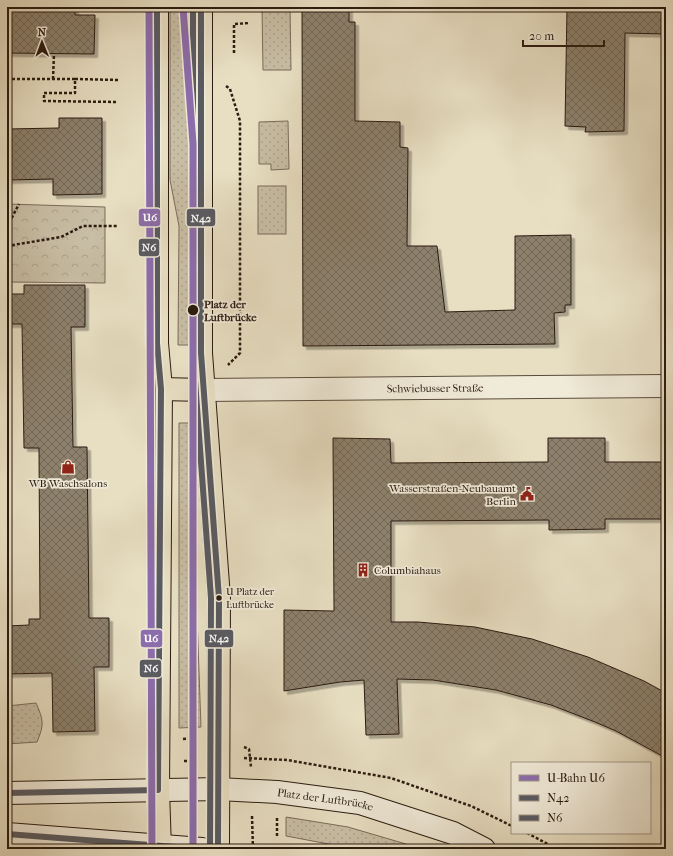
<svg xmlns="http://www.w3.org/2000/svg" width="673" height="856" font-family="'IM FELL French Canon',serif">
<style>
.grass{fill:url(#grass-dots);stroke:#7a6c5a}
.forest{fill:url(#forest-crowns);stroke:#7a6c5a}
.building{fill:url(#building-cross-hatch);stroke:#2b1b10;filter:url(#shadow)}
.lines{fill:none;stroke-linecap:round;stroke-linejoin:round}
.minor-casing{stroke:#5a4c3d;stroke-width:24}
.secondary-casing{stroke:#2b1b10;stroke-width:24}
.primary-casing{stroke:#2b1b10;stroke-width:24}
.path{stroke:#2b1b10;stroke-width:2.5;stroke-dasharray:3 2;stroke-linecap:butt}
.minor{stroke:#f0ead8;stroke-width:22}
.secondary{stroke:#f0ead8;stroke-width:22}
.primary{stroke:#e8dfc3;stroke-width:22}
.bus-1-casing{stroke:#f0ead8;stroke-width:9}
.bus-2-casing{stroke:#f0ead8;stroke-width:9}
.bus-1{stroke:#595b62;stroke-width:6}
.bus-2{stroke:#595b62;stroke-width:6}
.metro-1-casing{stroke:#f0ead8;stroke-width:10}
.metro-1{stroke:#8c6dab;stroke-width:7}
.stop-dot{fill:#2b1b10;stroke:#f0ead8;stroke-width:1.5}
.labels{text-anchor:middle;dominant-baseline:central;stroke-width:3.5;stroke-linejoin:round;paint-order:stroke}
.bus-label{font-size:10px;fill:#2b1b10;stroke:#f0ead8;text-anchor:start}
.stop-label{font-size:11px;font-weight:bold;fill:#2b1b10;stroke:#f0ead8;text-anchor:start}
.street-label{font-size:11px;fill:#2b1b10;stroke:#f0ead8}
.poi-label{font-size:11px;fill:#2b1b10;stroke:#f0ead8}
.line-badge{stroke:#f0ead8;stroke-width:1.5}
.badge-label{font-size:11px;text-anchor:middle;font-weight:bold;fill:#fff}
</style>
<defs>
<pattern id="grass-dots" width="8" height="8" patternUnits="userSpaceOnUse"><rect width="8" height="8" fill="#c8bea5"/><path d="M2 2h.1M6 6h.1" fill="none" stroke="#aca38d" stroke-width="1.8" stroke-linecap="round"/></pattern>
<pattern id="forest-crowns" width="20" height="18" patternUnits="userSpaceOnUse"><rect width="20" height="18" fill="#c8bea5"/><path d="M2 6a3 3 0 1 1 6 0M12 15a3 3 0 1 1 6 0" fill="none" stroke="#aca38d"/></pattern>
<pattern id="building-cross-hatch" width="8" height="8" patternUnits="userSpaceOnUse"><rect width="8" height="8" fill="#8d816d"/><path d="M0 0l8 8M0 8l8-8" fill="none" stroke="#736958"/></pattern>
<filter id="shadow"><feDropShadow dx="3.5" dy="3.5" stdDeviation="0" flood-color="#0004"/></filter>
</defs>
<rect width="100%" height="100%" fill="#e8dfc3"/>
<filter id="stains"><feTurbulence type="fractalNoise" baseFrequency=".005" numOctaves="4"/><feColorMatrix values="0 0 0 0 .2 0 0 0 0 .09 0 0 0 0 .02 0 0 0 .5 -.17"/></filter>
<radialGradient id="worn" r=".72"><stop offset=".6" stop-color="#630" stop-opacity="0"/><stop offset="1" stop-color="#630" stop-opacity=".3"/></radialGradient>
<g class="grass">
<polygon points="170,7 190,7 189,345 178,345 179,226 170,180"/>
<polygon points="262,7 290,7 291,70 263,70"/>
<polygon points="288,121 289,169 271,170 271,164 259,164 259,122"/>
<rect x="258" y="186" width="28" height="48"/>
<polygon points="179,423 190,423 201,727 179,728"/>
<path d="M36 703C44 721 44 725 37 742L7 744V706Z"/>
<polygon points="286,817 348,827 423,849 355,849 286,836"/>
</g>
<polygon class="forest" points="7,204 105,207 105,283 7,282"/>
<g class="building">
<polygon points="7,7 75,7 75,15 95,15 94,54 7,53"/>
<polygon points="302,7 349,7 349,22 355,22 355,121 400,122 400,147 408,148 407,246 437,246 445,312 515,310 515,236 571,235 571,305 565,305 565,312 554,313 555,344 303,346"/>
<polygon points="567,7 666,7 666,34 625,33 624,131 585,132 586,127 565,126"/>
<polygon points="59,118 102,118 102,194 53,195 53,179 7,180 7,129 59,128"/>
<polygon points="24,285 85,285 85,327 71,327 73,447 87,447 89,618 109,618 109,667 94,667 95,731 53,732 52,673 7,674 7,626 29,625 29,619 40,619 39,448 24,448 22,324 7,324 7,294 24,294"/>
<polygon points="333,438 390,439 391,463 548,462 548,438 605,438 605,462 666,462 666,519 605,519 605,529 549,530 549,520 391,521 391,622 418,622 475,627 532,639 588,657 644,681 666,693 666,758 616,731 595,722 551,705 496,690 433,680 397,679 399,734 366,735 364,680 340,682 284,691 284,610 334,611"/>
</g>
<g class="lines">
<g class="minor-casing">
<g id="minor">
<path id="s1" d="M204 390 666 386"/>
</g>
</g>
<g class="secondary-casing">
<g id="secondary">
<path id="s2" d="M7 793 219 789 277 792 360 803 453 833 484 849"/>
<polyline points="7,834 202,849"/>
</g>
</g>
<g class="primary-casing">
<g id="primary">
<polyline points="157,7 157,343 161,389 158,790 160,849"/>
<polyline points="201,7 201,353 219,598 218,849"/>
<polyline points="161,389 204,390"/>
</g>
</g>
<g class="path">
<polyline points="234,53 234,24 250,23"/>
<polyline points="7,79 75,79 75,93 44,93 44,101 118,102"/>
<polyline points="53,79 54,54"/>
<polyline points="75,79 119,80"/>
<polyline points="226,86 230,89 240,121 240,353 228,365"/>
<polyline points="7,227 19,204"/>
<polyline points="7,246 61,237 83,226 117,226"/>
<polyline points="183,739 194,738"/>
<polyline points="244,747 249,749 251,767"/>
<polyline points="244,758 287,760 391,778 471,806 512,826"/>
<polyline points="184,761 195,761"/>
<polyline points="252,816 253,849"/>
<polyline points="527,833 557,849"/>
<polyline points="277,836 277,816"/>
</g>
<use href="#minor" class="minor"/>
<use href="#secondary" class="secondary"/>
<use href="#primary" class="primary"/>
<g class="bus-1-casing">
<g id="bus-1">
<polyline points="201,7 201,353 219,598 218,849"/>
<polyline points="7,793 158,790 161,389 157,343 157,7"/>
<polyline points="7,834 202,849"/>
</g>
</g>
<g class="bus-2-casing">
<g id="bus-2">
<polyline points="149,7 149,343 153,389 150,790 152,849"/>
<polyline points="193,7 193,353 211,598 210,849"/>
</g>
</g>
<use href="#bus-1" class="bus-1"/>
<use href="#bus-2" class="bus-2"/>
<g class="metro-1-casing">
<g id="metro-1">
<polyline points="149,7 152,849"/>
<polyline points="183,7 193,144 193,849"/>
</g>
</g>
<use href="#metro-1" class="metro-1"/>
</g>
<defs>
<g id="shop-bare" transform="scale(1.08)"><path d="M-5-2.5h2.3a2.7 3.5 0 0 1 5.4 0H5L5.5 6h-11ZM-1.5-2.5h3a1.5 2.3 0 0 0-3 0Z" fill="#8f2418" stroke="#f0ead8" stroke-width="2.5" paint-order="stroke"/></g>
<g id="civic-bare" transform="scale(1.08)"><path d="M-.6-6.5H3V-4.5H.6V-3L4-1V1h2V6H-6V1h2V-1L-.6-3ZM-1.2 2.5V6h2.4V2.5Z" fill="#8f2418" stroke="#f0ead8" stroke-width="2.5" paint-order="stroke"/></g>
<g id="building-bare" transform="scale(1.08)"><path d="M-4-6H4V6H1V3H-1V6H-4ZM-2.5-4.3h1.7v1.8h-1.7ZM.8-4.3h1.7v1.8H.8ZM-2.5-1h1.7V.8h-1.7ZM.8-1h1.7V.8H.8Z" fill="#8f2418" stroke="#f0ead8" stroke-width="2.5" paint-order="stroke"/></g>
</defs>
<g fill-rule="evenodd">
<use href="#shop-bare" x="68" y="467"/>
<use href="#civic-bare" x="527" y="494"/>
<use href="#building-bare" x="363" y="570"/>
</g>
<g class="stop-dot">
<circle cx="193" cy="310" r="6"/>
<circle cx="219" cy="598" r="3.5"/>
</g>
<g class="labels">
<g class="bus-label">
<text x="226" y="592">U Platz der<tspan x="226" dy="13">Luftbrücke</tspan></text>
</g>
<g class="stop-label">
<text x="204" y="304">Platz der<tspan x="204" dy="13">Luftbrücke</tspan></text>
</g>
<g class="street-label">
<text stroke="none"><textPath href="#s1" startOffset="231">Schwiebusser Straße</textPath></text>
<text stroke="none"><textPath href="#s2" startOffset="319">Platz der Luftbrücke</textPath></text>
</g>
<g class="poi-label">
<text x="68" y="483">WB Waschsalons</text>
<text x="516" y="488" text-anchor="end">Wasserstraßen-Neubauamt<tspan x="516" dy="13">Berlin</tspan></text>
<text x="374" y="570" text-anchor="start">Columbiahaus</text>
</g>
</g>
<g class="line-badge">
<rect x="138" y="208" width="23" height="19" rx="4" fill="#8c6dab"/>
<rect x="186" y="208" width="30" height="19" rx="4" fill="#595b62"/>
<rect x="138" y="238" width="22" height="19" rx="4" fill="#595b62"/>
<rect x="204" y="629" width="30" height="19" rx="4" fill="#595b62"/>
<rect x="140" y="629" width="23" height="19" rx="4" fill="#8c6dab"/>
<rect x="139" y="659" width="23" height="19" rx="4" fill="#595b62"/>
</g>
<g class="badge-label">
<text x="150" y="221">U6</text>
<text x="201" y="222">N42</text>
<text x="149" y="251">N6</text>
<text x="219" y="642">N42</text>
<text x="151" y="642">U6</text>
<text x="151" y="672">N6</text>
</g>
<rect width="673" height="856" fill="none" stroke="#e8dfc3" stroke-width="24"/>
<rect x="8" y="8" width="657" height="840" fill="none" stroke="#2b1b10" stroke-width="2"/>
<rect x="12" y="12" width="649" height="832" fill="none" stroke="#2b1b10"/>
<rect x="511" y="762" width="140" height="72" fill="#f0ead8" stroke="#a19788"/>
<rect x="519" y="775" width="20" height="6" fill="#8c6dab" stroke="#a19788"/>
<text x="547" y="782" font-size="12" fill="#2b1b10">U-Bahn U6</text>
<rect x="519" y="795" width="20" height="6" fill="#595b62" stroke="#a19788"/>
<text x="547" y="802" font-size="12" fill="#2b1b10">N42</text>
<rect x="519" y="815" width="20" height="6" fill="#595b62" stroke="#a19788"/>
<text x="547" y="822" font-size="12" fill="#2b1b10">N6</text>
<g transform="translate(42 42) rotate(359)" stroke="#f0ead8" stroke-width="3" paint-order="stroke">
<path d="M0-3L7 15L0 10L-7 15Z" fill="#2b1b10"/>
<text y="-6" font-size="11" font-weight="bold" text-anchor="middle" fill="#2b1b10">N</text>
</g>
<path d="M523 40v6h81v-6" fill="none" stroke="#2b1b10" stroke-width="2"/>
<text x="529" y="40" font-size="12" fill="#2b1b10" stroke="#f0ead8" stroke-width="3" paint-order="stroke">20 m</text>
<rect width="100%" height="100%" filter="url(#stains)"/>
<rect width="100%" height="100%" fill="url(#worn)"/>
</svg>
